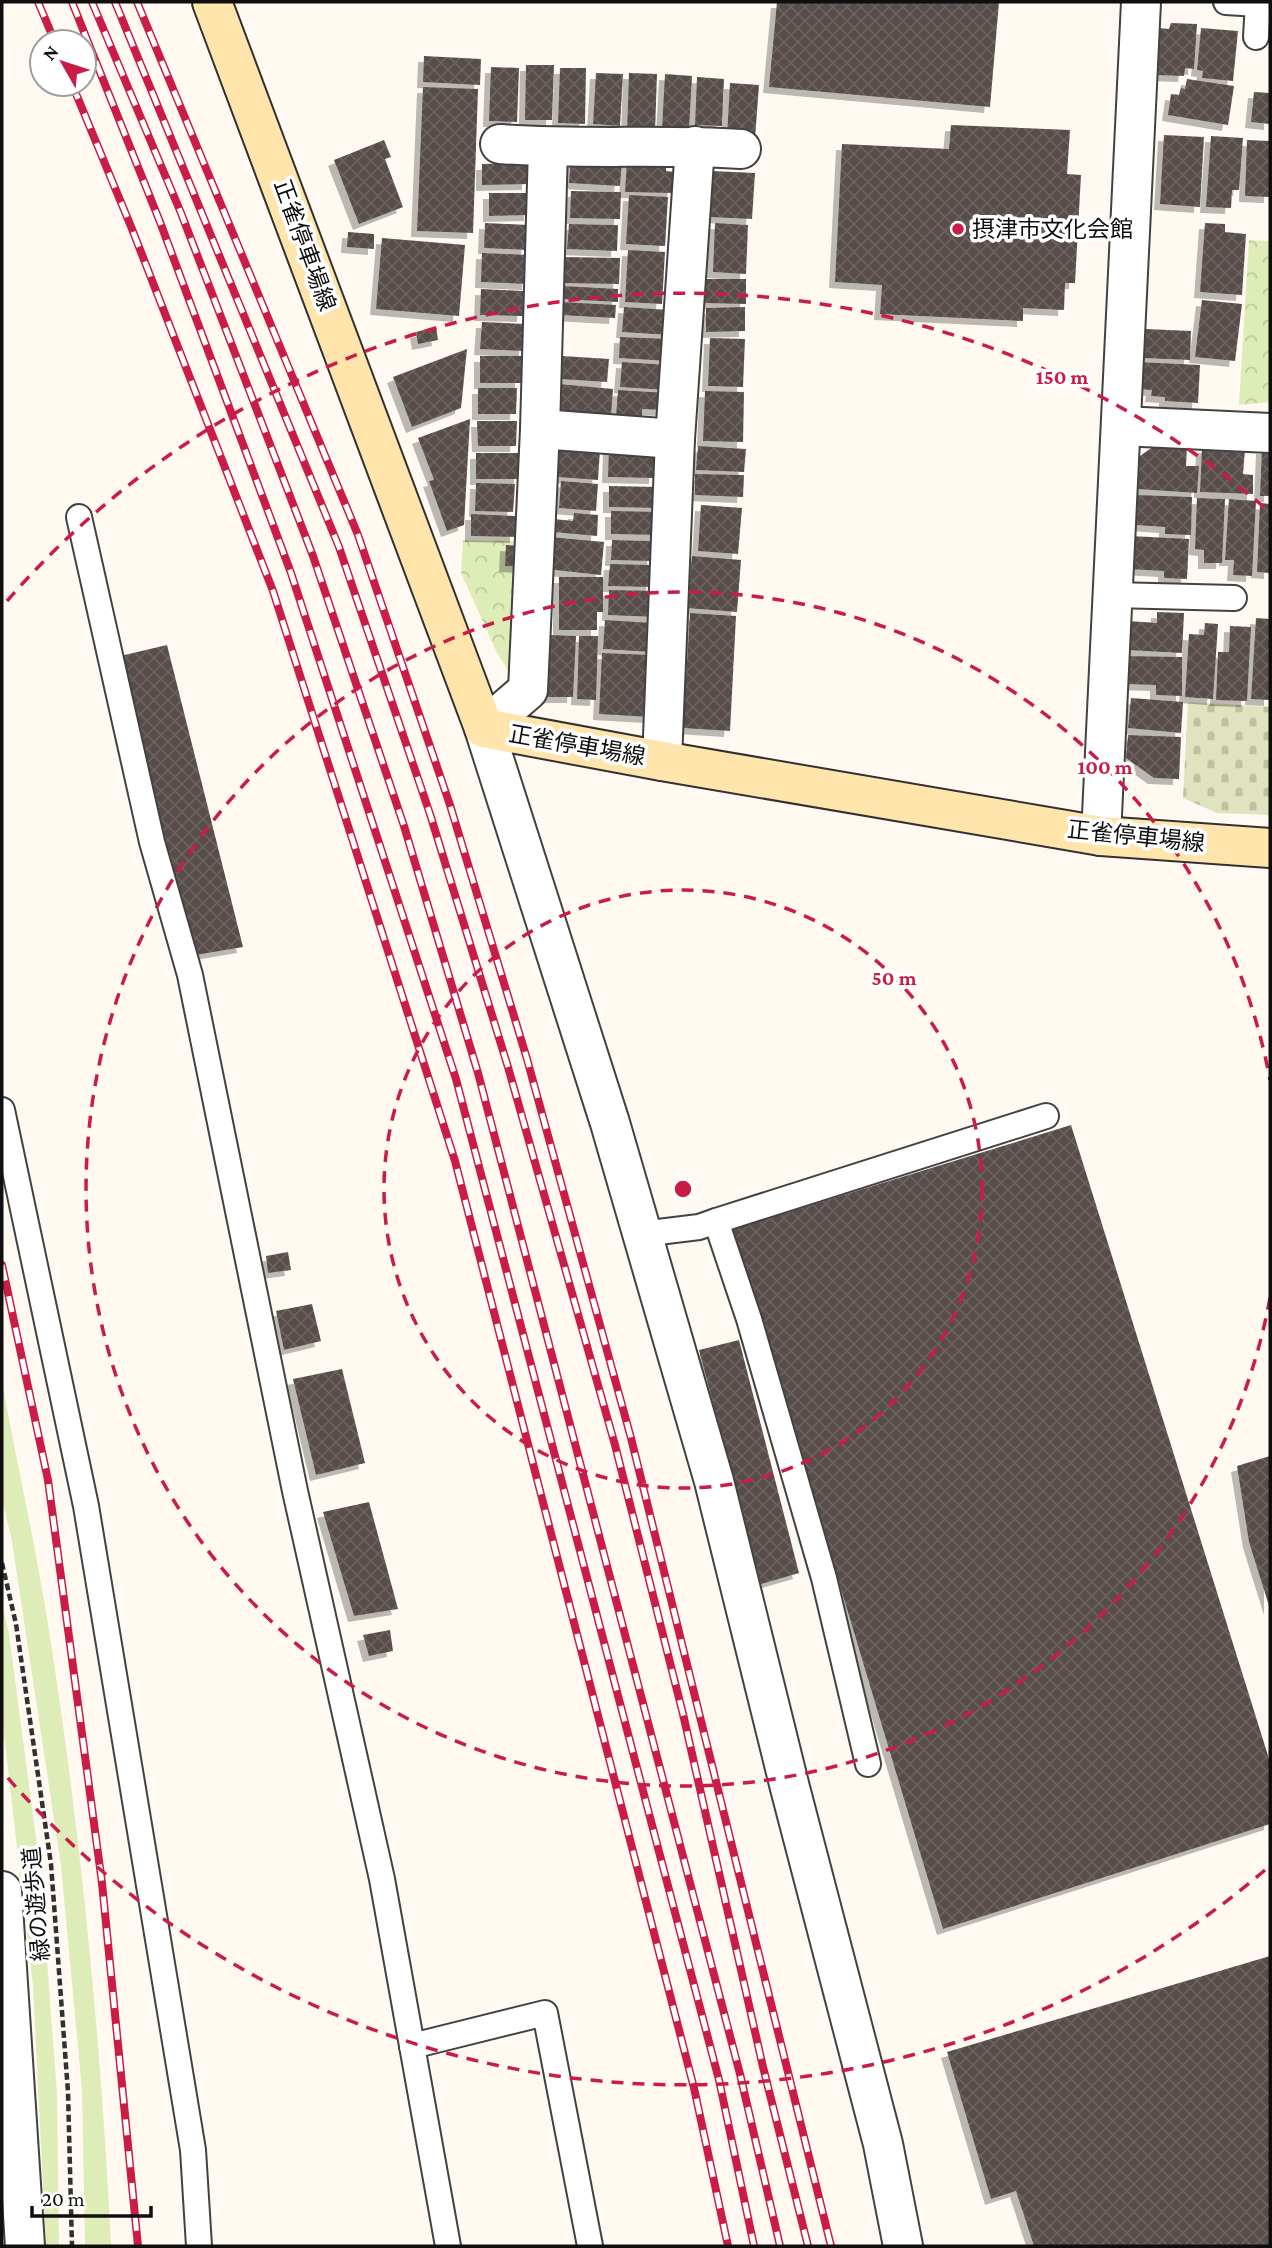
<svg xmlns="http://www.w3.org/2000/svg" width="1272" height="2248" font-family="'Crimson Pro','Noto Sans JP',serif">
<style>
.grass{fill:#deedb7}
.cemetery{fill:url(#cemetery-stones)}
.park{fill:url(#park-crowns)}
.building{fill:url(#building-cross-hatch);filter:url(#shadow)}
.lines{fill:none;stroke-linecap:round;stroke-linejoin:round}
.service-casing{stroke:#424242;stroke-width:28}
.minor-casing{stroke:#424242;stroke-width:42}
.tertiary-casing{stroke:#424242;stroke-width:42}
.secondary-casing{stroke:#313131;stroke-width:42}
.path{stroke:#313131;stroke-width:4.5;stroke-dasharray:7 3.5;stroke-linecap:butt}
.service{stroke:#fff;stroke-width:24}
.minor{stroke:#fff;stroke-width:38}
.tertiary{stroke:#fff;stroke-width:38}
.secondary{stroke:#ffe5ac;stroke-width:38}
.rail-casing{stroke:#c91d48;stroke-width:8}
.rail{stroke:#fff;stroke-width:5;stroke-dasharray:16;stroke-linecap:butt}
.ring{fill:none;stroke:#c91d48;stroke-width:3.5;stroke-dasharray:12 9}
.poi-dot{fill:#c91d48;stroke:#fff;stroke-width:2.5}
.labels{text-anchor:middle;dominant-baseline:central;stroke-width:7;stroke-linejoin:round;paint-order:stroke}
.poi-label{font-size:23px;fill:#0f0f0f;stroke:#fff;text-anchor:start}
.street-label{font-size:23px;fill:#0f0f0f;stroke:#fff}
.centre{fill:#c91d48;stroke:#fff;stroke-width:3.5}
.ring-label{font-size:21px;text-anchor:middle;font-weight:bold;fill:#c91d48;stroke:#fff;stroke-width:7;stroke-linejoin:round;paint-order:stroke}
</style>
<defs>
<pattern id="cemetery-stones" width="16" height="16" patternUnits="userSpaceOnUse" patternTransform="scale(1.75)"><rect width="16" height="16" fill="#dfe3bf"/><path d="M2 7V4a2 2 0 0 1 4 0v3zM10 15v-3a2 2 0 0 1 4 0v3z" fill="#bec2a3"/></pattern>
<pattern id="park-crowns" width="20" height="18" patternUnits="userSpaceOnUse" patternTransform="scale(1.75)"><rect width="20" height="18" fill="#deedb7"/><path d="M2 6a3 3 0 1 1 6 0M12 15a3 3 0 1 1 6 0" fill="none" stroke="#bdca9c"/></pattern>
<pattern id="building-cross-hatch" width="8" height="8" patternUnits="userSpaceOnUse" patternTransform="scale(1.75)"><rect width="8" height="8" fill="#584d4a"/><path d="M0 0l8 8M0 8l8-8" fill="none" stroke="#6b6260"/></pattern>
<filter id="shadow"><feDropShadow dx="-6" dy="6" stdDeviation="0" flood-color="#0004"/></filter>
</defs>
<rect width="100%" height="100%" fill="#fff9f1"/>
<g class="grass">
<path d="M2 1383C17 1461 34 1540 47 1618 80 1825 101 2037 111 2246H85L82 2090 61 1866 12 1541 2 1499Z"/>
<polygon points="2,1604 9,1634 40,1868 57,2093 59,2246 46,2246 33,1986 2,1717"/>
</g>
<polygon class="cemetery" points="1188,702 1270,707 1270,815 1217,813 1183,798"/>
<g class="park">
<polygon points="1249,240 1270,241 1270,402 1239,405"/>
<polygon points="463,540 522,541 512,676 497,653 461,573"/>
</g>
<g class="building">
<polygon points="777,2 999,2 990,107 769,87"/>
<polygon points="1171,23 1197,24 1194,69 1185,68 1184,76 1156,75 1160,28 1169,29"/>
<polygon points="1201,28 1238,31 1233,81 1202,78 1203,71 1197,70"/>
<polygon points="424,56 481,59 480,85 423,82"/>
<polygon points="526,65 554,65 552,120 525,120"/>
<polygon points="491,67 519,68 517,122 489,121"/>
<polygon points="560,68 586,68 585,124 558,123"/>
<polygon points="596,73 623,74 620,126 593,124"/>
<polygon points="629,73 657,74 655,132 627,131"/>
<polygon points="665,74 692,76 689,131 662,129"/>
<polygon points="697,77 724,79 722,126 695,125"/>
<polygon points="1187,79 1234,86 1228,125 1168,115 1171,94 1179,95 1181,88 1185,89"/>
<polygon points="730,83 759,85 755,138 727,136"/>
<polygon points="423,87 478,89 473,233 417,231"/>
<polygon points="1254,92 1270,93 1270,124 1251,122"/>
<polygon points="951,125 1070,130 1067,174 1081,175 1075,283 1065,283 1064,310 1023,308 1023,321 880,314 882,285 835,282 842,144 949,149"/>
<polygon points="1164,135 1204,137 1200,207 1160,204"/>
<polygon points="1211,136 1243,138 1239,190 1232,190 1231,208 1206,207"/>
<polygon points="384,140 391,157 385,159 403,207 359,224 334,160"/>
<polygon points="1247,140 1270,141 1270,197 1245,196"/>
<polygon points="577,158 622,161 620,186 569,183 570,168"/>
<polygon points="627,160 666,162 666,171 675,172 673,193 625,192"/>
<polygon points="528,163 528,184 482,185 482,164"/>
<polygon points="712,171 755,173 752,219 710,217"/>
<polygon points="571,191 621,192 620,219 570,218"/>
<polygon points="489,193 530,193 530,215 489,216"/>
<polygon points="629,195 668,197 665,246 626,244"/>
<polygon points="485,223 528,225 527,250 484,248"/>
<polygon points="715,223 748,225 746,274 713,272"/>
<polygon points="1205,223 1225,224 1225,232 1246,234 1242,295 1200,292"/>
<polygon points="569,224 618,225 617,251 567,249"/>
<polygon points="348,232 374,234 374,249 347,247"/>
<polygon points="382,238 465,245 459,316 376,309"/>
<polygon points="628,250 665,252 662,304 625,302"/>
<polygon points="482,253 529,255 528,284 481,282"/>
<polygon points="564,257 620,258 619,284 563,283"/>
<polygon points="702,279 746,279 746,304 702,303"/>
<polygon points="562,286 618,289 618,302 561,299"/>
<polygon points="481,289 524,291 523,316 480,315"/>
<polygon points="1202,300 1242,304 1235,361 1195,357"/>
<polygon points="561,302 616,305 615,318 560,315"/>
<polygon points="624,307 670,310 669,335 622,332"/>
<polygon points="745,307 745,331 706,332 706,308"/>
<polygon points="482,322 526,324 525,351 480,349"/>
<polygon points="436,327 438,340 418,344 416,332"/>
<polygon points="1145,329 1191,331 1190,360 1144,358"/>
<polygon points="620,337 669,339 668,361 619,358"/>
<polygon points="710,338 745,339 743,387 708,386"/>
<polygon points="467,349 461,408 412,427 393,377"/>
<rect x="480" y="356" width="41" height="27"/>
<polygon points="562,356 609,359 607,382 560,379"/>
<polygon points="622,362 668,365 666,390 620,387"/>
<polygon points="1138,362 1200,365 1198,403 1165,401 1165,397 1151,396 1152,390 1136,389"/>
<polygon points="559,384 613,389 611,416 557,412"/>
<polygon points="478,388 517,388 516,414 478,414"/>
<polygon points="618,390 667,393 665,410 642,409 642,418 616,416"/>
<polygon points="705,391 744,392 743,442 703,441"/>
<polygon points="470,419 464,525 447,531 429,481 434,480 418,438"/>
<polygon points="477,421 517,421 516,446 478,446"/>
<polygon points="1157,444 1187,446 1186,466 1199,466 1197,493 1138,489 1140,456"/>
<polygon points="560,446 600,449 598,480 558,477"/>
<polygon points="698,446 746,449 744,472 696,470"/>
<polygon points="1202,447 1245,449 1243,474 1253,475 1253,494 1200,492"/>
<polygon points="609,448 656,449 655,478 608,477"/>
<polygon points="1262,448 1270,448 1270,496 1260,496"/>
<polygon points="476,453 521,453 520,479 476,479"/>
<polygon points="695,474 744,475 743,497 695,495"/>
<polygon points="561,481 598,484 596,511 559,508"/>
<polygon points="476,483 515,484 513,512 475,511"/>
<polygon points="609,486 659,487 659,508 609,507"/>
<polygon points="1137,495 1192,497 1191,535 1165,534 1165,527 1136,525"/>
<polygon points="1197,498 1225,499 1222,563 1204,563 1204,550 1195,549"/>
<polygon points="1229,499 1256,501 1252,576 1233,575 1234,560 1225,560"/>
<polygon points="1260,503 1270,504 1270,573 1257,572"/>
<polygon points="701,505 742,508 738,554 698,551"/>
<polygon points="611,511 662,512 661,535 611,534"/>
<polygon points="574,513 598,515 597,536 553,532 554,519 573,521"/>
<polygon points="471,514 516,516 516,537 471,536"/>
<polygon points="1130,536 1189,539 1187,579 1164,578 1164,571 1128,569"/>
<polygon points="550,537 604,542 601,575 546,569"/>
<polygon points="612,540 654,541 653,561 611,560"/>
<polygon points="506,545 522,546 521,567 505,566"/>
<polygon points="692,556 741,560 737,612 687,608"/>
<polygon points="610,564 653,565 652,587 608,586"/>
<polygon points="559,577 603,577 603,612 597,612 597,630 559,630"/>
<polygon points="609,590 658,591 657,617 608,615"/>
<polygon points="1157,612 1184,613 1182,653 1127,650 1128,621 1157,623"/>
<polygon points="690,613 736,616 730,731 683,728"/>
<polygon points="1256,618 1270,619 1270,700 1251,699"/>
<polygon points="605,620 653,623 652,652 603,649"/>
<polygon points="1205,623 1218,624 1213,699 1185,697 1189,634 1204,635"/>
<polygon points="1230,626 1251,627 1247,701 1216,700 1218,652 1229,652"/>
<polygon points="551,635 576,636 573,697 548,697"/>
<polygon points="579,636 598,636 596,700 577,699"/>
<polygon points="167,645 243,947 190,956 116,657"/>
<polygon points="602,653 653,655 650,717 599,714"/>
<polygon points="1125,656 1182,657 1182,696 1156,695 1156,685 1124,684"/>
<polygon points="1131,698 1183,702 1181,733 1128,728"/>
<polygon points="1128,735 1181,737 1179,779 1154,778 1126,758"/>
<polygon points="1071,1125 1270,1762 1270,1824 943,1929 733,1229"/>
<polygon points="288,1252 291,1270 268,1273 266,1256"/>
<polygon points="312,1304 321,1341 284,1350 276,1311"/>
<polygon points="739,1340 799,1573 761,1584 699,1350"/>
<polygon points="342,1369 365,1463 316,1475 293,1379"/>
<polygon points="1270,1456 1270,1609 1249,1542 1237,1466"/>
<polygon points="369,1502 398,1609 354,1616 323,1512"/>
<polygon points="390,1630 393,1651 369,1656 363,1635"/>
<polygon points="1270,1956 1270,2246 1034,2246 1016,2191 991,2199 947,2052"/>
</g>
<g class="lines">
<g class="service-casing">
<g id="service">
<polyline points="1226,2 1258,4"/>
<polyline points="1256,37 1258,2"/>
<polyline points="79,517 152,842 190,975 295,1491 382,1879 448,2246"/>
<polyline points="1113,595 1234,598"/>
<polyline points="2,1110 86,1506 193,2150 199,2246"/>
<polyline points="642,1234 699,1227 716,1221"/>
<polyline points="868,1764 824,1578 749,1319 716,1221 1046,1116"/>
<polyline points="412,2046 545,2013 590,2246"/>
</g>
</g>
<g class="minor-casing">
<g id="minor">
<path d="M500 144C580 150 661 144 741 149"/>
<polyline points="548,148 540,429 528,690 484,728 610,1123 714,1481 790,1788 883,2144 903,2246"/>
<polyline points="1121,426 1270,433"/>
<polyline points="540,429 675,439"/>
<polyline points="662,761 675,439 695,146"/>
<polyline points="1101,836 1141,2"/>
</g>
</g>
<g class="tertiary-casing">
<polyline id="tertiary" points="2,1891 25,2246"/>
</g>
<g class="secondary-casing">
<polyline id="secondary" points="212,2 484,728 662,761 1101,836 1270,848"/>
</g>
<polyline class="path" points="2,1563 16,1624 51,1864 68,2092 72,2246"/>
<use href="#service" class="service"/>
<use href="#minor" class="minor"/>
<use href="#tertiary" class="tertiary"/>
<use href="#secondary" class="secondary"/>
<g class="rail-casing">
<g id="rail">
<polyline points="38,2 55,42"/>
<polyline points="72,2 160,222 291,573 456,1079 719,2080 754,2246"/>
<polyline points="92,2 181,213 313,556 404,826 478,1073 740,2074 780,2246"/>
<polyline points="115,2 339,547 430,814 508,1067 615,1445 683,1714 763,2067 808,2246"/>
<polyline points="137,2 358,535 450,805 527,1059 631,1438 831,2246"/>
<polyline points="72,84 132,229 273,591 455,1161 694,2088 728,2246"/>
<polyline points="2,1265 48,1480 102,1883 138,2246"/>
</g>
</g>
<use href="#rail" class="rail"/>
</g>
<g class="ring">
<circle cx="683" cy="1189" r="299"/>
<path d="M1270 1298A597 597 0 1 1 1270 1080"/>
<path d="M1265 1870A896 896 0 0 1 7 1777M7 601A896 896 0 0 1 1265 508"/>
</g>
<circle class="poi-dot" cx="958" cy="229" r="7"/>
<g class="labels">
<g class="poi-label">
<text x="972" y="229">摂津市文化会館</text>
</g>
<g class="street-label">
<text transform="translate(305 245) rotate(70)">正雀停車場線</text>
<text transform="translate(577 745) rotate(10)">正雀停車場線</text>
<text transform="translate(1136 836) rotate(6)">正雀停車場線</text>
<text transform="translate(36 1904) rotate(-95)">緑の遊歩道</text>
</g>
</g>
<circle cx="683" cy="1189" r="10" class="centre"/>
<g class="ring-label">
<text x="1062" y="384">150 m</text>
<text x="1105" y="774">100 m</text>
<text x="894" y="985">50 m</text>
</g>
<rect width="1272" height="2248" fill="none" stroke="#0f0f0f" stroke-width="7"/>
<g transform="translate(63 63) rotate(309)"><circle r="33" fill="#ffffff" stroke="#9f9f9f" stroke-width="2"/>
<path d="M0-5L12 26L0 18L-12 26Z" fill="#c91d48"/>
<text y="-10" font-size="19" font-weight="bold" text-anchor="middle" fill="#0f0f0f">N</text>
</g>
<path d="M32 2206v10h119v-10" fill="none" stroke="#0f0f0f" stroke-width="3.5"/>
<text x="42" y="2206" font-size="21" fill="#0f0f0f" stroke="#ffffff" stroke-width="5" paint-order="stroke">20 m</text>
</svg>
